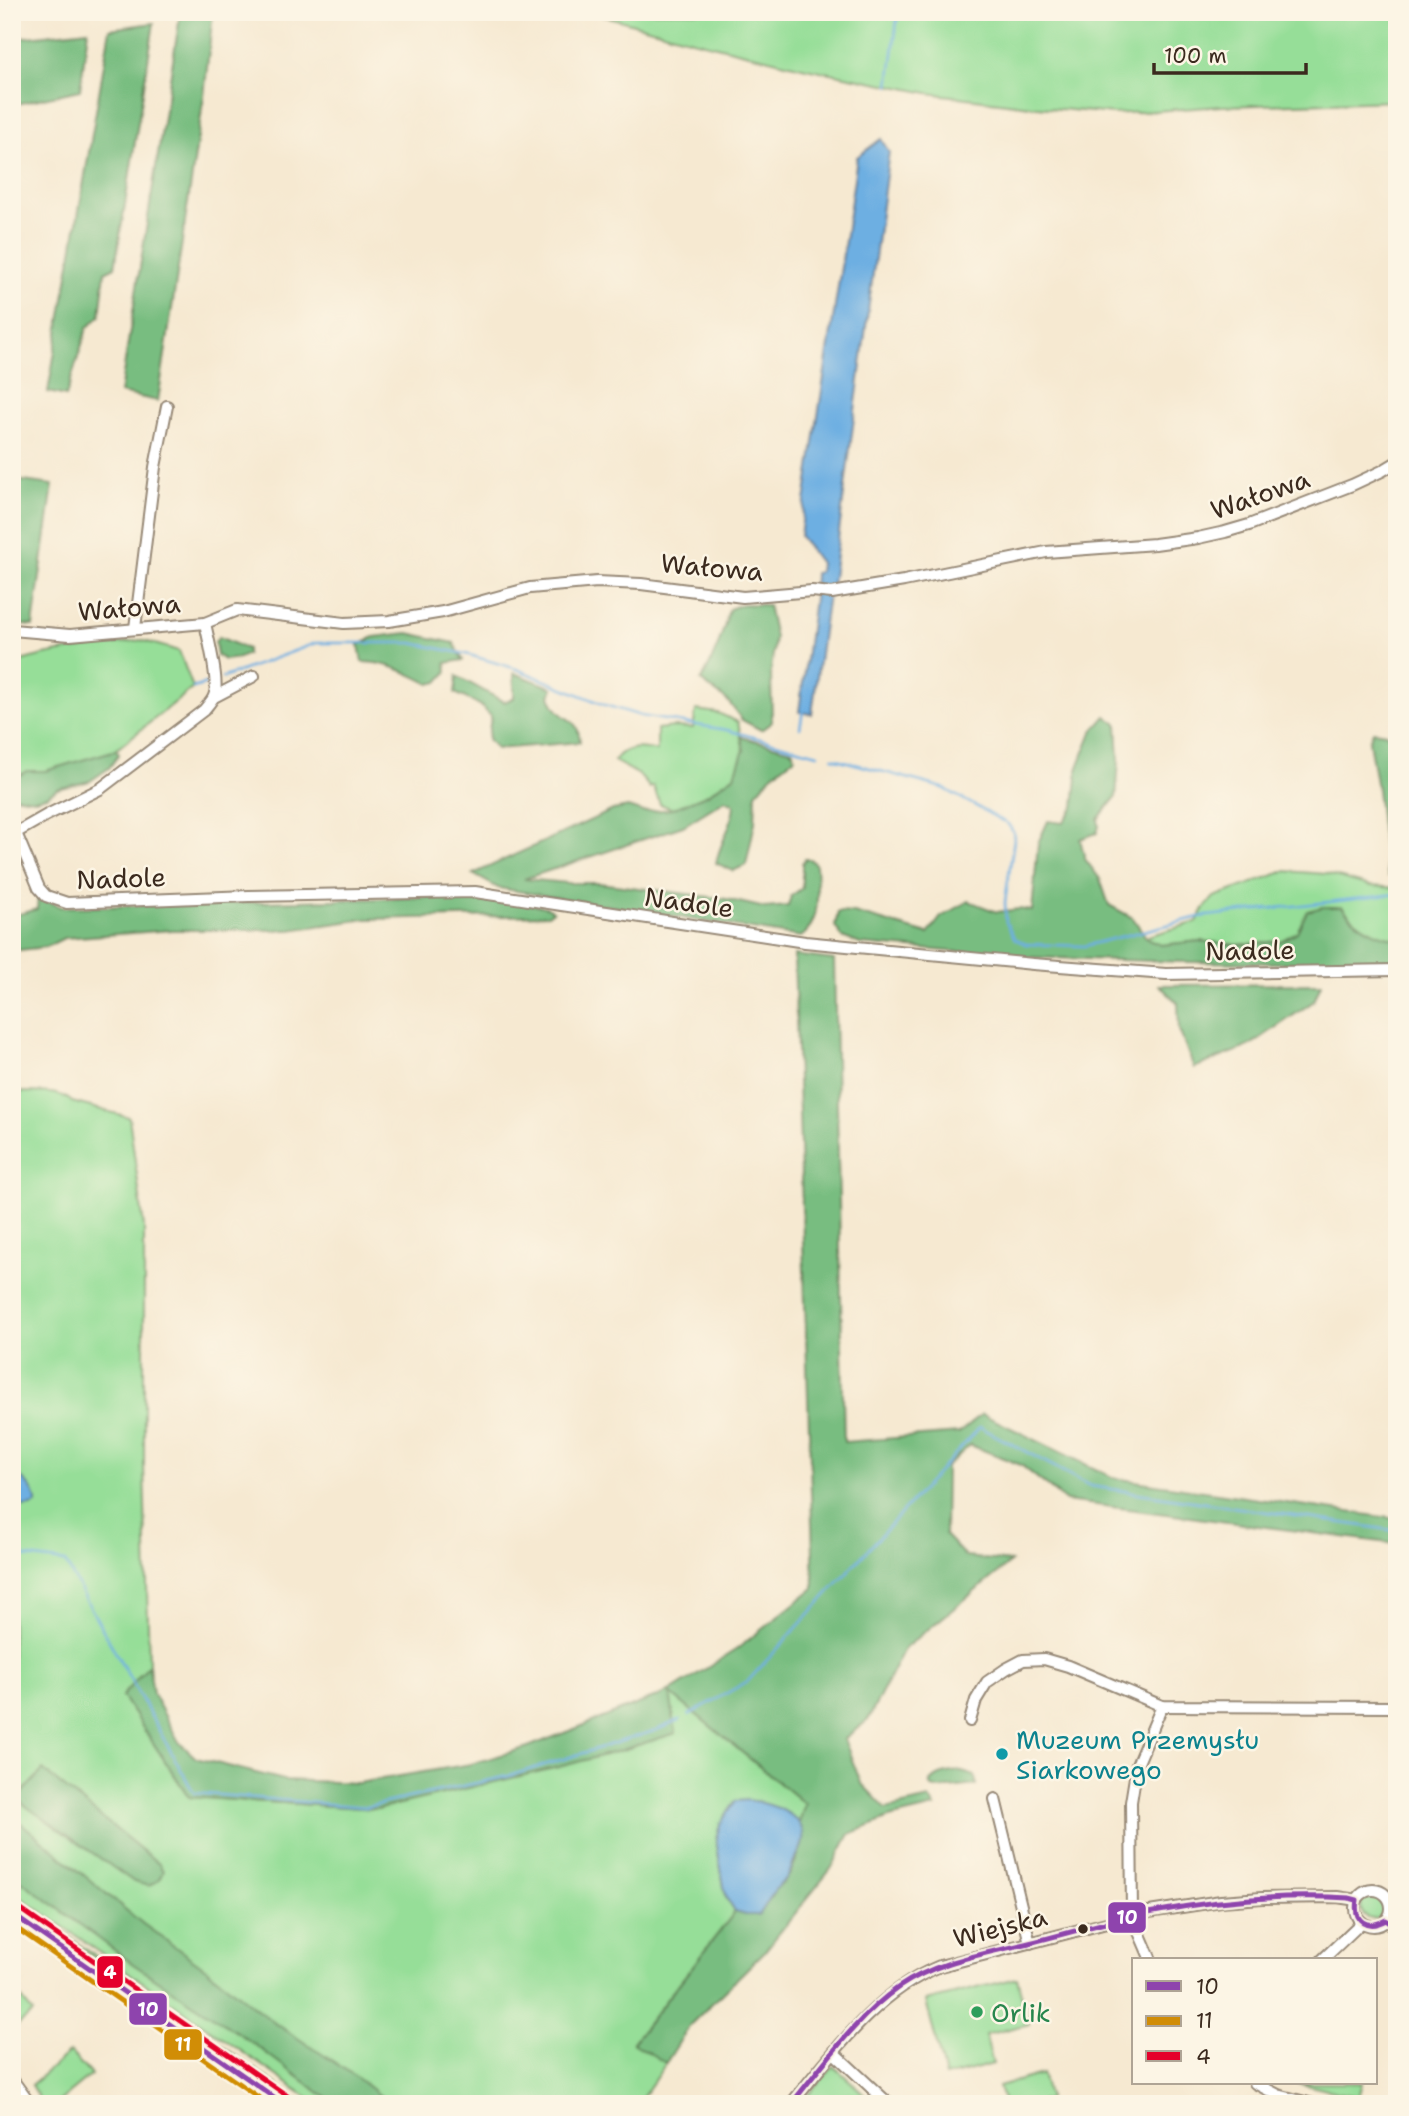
<svg xmlns="http://www.w3.org/2000/svg" width="1409" height="2116" font-family="'Shantell Sans',sans-serif">
<style>
.green{fill:#96de98;stroke:#68845b;stroke-width:2}
.forest{fill:#78bd80;stroke:#5a744f;stroke-width:2}
.water{fill:#6dafe2;stroke:#546c80;stroke-width:2}
.lines{fill:none;stroke-linecap:round;stroke-linejoin:round}
.stream{stroke:#6dafe2;stroke-width:2.5}
.minor-casing{stroke:#988a78;stroke-width:14}
.minor{stroke:#fff;stroke-width:10}
.bus-1-casing{stroke:#fcf5e5;stroke-width:10}
.bus-2-casing{stroke:#fcf5e5;stroke-width:10}
.bus-3-casing{stroke:#fcf5e5;stroke-width:10}
.bus-1{stroke:#8e44ad;stroke-width:5}
.bus-2{stroke:#d18d06;stroke-width:5}
.bus-3{stroke:#e4002b;stroke-width:5}
.culture-dot{fill:#0f9aa8;stroke:#fcf5e5;stroke-width:2.5}
.bus-dot{fill:#3b2a1e;stroke:#fcf5e5;stroke-width:2.5}
.leisure-dot{fill:#2e9e5b;stroke:#fcf5e5;stroke-width:2.5}
.labels{text-anchor:middle;dominant-baseline:central;stroke-width:5;stroke-linejoin:round;paint-order:stroke}
.street-label{font-size:26px;fill:#3b2a1e;stroke:#fcf5e5}
.culture-label{font-size:26px;fill:#0d838f;stroke:#fcf5e5;text-anchor:start}
.leisure-label{font-size:26px;fill:#27864d;stroke:#fcf5e5;text-anchor:start}
.line-badge{stroke:#fcf5e5;stroke-width:2.5}
.badge-label{font-size:19px;text-anchor:middle;font-weight:bold;fill:#fff}
</style>
<rect width="100%" height="100%" fill="#fcf5e5"/>
<filter id="ink" filterUnits="userSpaceOnUse"><feTurbulence type="fractalNoise" baseFrequency=".0143" numOctaves="2"/><feDisplacementMap in="SourceGraphic" scale="14" xChannelSelector="R" yChannelSelector="G"/><feConvolveMatrix kernelMatrix="1 2 1 2 8 2 1 2 1" color-interpolation-filters="sRGB"/></filter>
<filter id="wash" filterUnits="userSpaceOnUse"><feTurbulence type="fractalNoise" baseFrequency=".00686" numOctaves="4" result="noise"/><feDisplacementMap in="SourceGraphic" scale="28" xChannelSelector="R" yChannelSelector="G"/><feGaussianBlur stdDeviation="1.57" result="paint"/><feColorMatrix in="noise" values="0 0 0 0 0 0 0 0 0 0 0 0 0 0 0 0 0 1.4 0 .05"/><feComposite in="paint" operator="in"/></filter>
<g filter="url(#wash)">
<rect width="100%" height="100%" fill="#f6e9d1"/>
<g class="green">
<polygon points="590,12 1397,12 1397,101 1222,106 1114,114 1038,107 928,93 806,68 692,40"/>
<path d="M141 640 179 651 193 688 113 752 45 771H27L12 780V664C53 650 98 647 141 640Z"/>
<path d="M696 710 718 713 738 722 744 750 735 775 708 794 673 809 660 804 653 786 650 788 639 775 614 761C625 745 641 747 657 751V729L674 727 693 728Z"/>
<path d="M1285 871 1327 874 1371 886 1397 888V939C1375 935 1356 924 1342 907H1323L1297 932 1281 941 1237 945 1200 941 1161 945 1148 940V936L1197 922 1202 911 1214 897Z"/>
<path d="M17 1092C34 1093 59 1089 72 1102L129 1117 144 1227V1464L149 1665 122 1696 189 1797 379 1809 619 1751 676 1732 669 1692 805 1804 799 1823C778 1804 762 1802 735 1801L716 1839 724 1887 727 1899 735 1912 633 2042 666 2063 638 2104H317L12 1891V1093Z"/>
<circle cx="1373" cy="1907" r="12"/>
<polygon points="65,1933 82,1946 304,2104 297,2104 83,1950"/>
<polygon points="1017,1978 1029,2024 985,2035 993,2064 945,2077 926,2001"/>
<polygon points="22,1999 33,2013 12,2030 12,2007"/>
<polygon points="70,2052 91,2075 56,2104 42,2104 31,2085"/>
<polygon points="834,2066 875,2104 800,2104"/>
<polygon points="1042,2074 1049,2099 1031,2104 1004,2104 999,2086"/>
<polygon points="1297,2083 1362,2083 1358,2097"/>
</g>
<g class="forest">
<polygon points="191,12 213,12 204,96 158,401 120,393 180,16"/>
<polygon points="154,23 115,267 105,272 100,316 87,328 66,396 48,392 110,29"/>
<polygon points="88,30 80,90 12,105 12,39"/>
<polygon points="16,480 53,485 33,626 12,624 12,509"/>
<path d="M743 604 768 605 775 637 771 671 772 722 761 730 742 720 728 701 701 681C714 658 723 635 729 609Z"/>
<path d="M408 633 454 643 463 660 446 663 447 672 438 682 430 684C408 673 387 662 362 662L359 645 374 637Z"/>
<polygon points="219,637 247,649 247,654 239,658 224,660 217,655 215,642"/>
<path d="M514 673 553 688 550 696C552 700 553 705 556 708 566 723 578 716 580 742L496 749 488 739 491 716 480 705 455 693 457 676 504 702 514 698Z"/>
<path d="M1106 716 1117 724 1119 760 1116 797 1098 819 1099 826 1097 833 1080 839 1085 859 1100 879 1109 905 1133 918 1148 940 1161 945 1200 941 1237 945 1281 941 1297 932 1307 911 1323 907H1342C1356 925 1375 935 1397 939V964L1183 962 1022 957 860 944 842 937 835 926 838 912 854 913 928 934 941 917 969 901 997 912 1019 909 1032 911 1038 843 1048 821 1063 823 1074 807 1078 767 1092 732Z"/>
<polygon points="1373,731 1386,733 1397,748 1397,874 1388,876 1383,844 1377,789 1369,741"/>
<path d="M741 737 792 750 795 757 773 774 756 793 755 822 746 865 733 871 716 863C720 842 733 826 734 804L725 800 683 826 524 879 568 883H599L726 899 765 908 788 906 791 896 802 888V863L805 859H810L816 865C817 888 822 922 801 937L498 888 473 874 613 810 628 807 643 812 672 809 708 794 735 775 744 750Z"/>
<polygon points="116,750 119,754 109,768 90,781 57,789 46,796 35,799 12,796 12,780 27,771 45,771"/>
<polygon points="475,896 547,907 553,911 548,915 366,919 290,930 172,930 64,938 46,947 12,951 12,916 37,909 38,897 61,907 91,907"/>
<polygon points="794,955 834,960 844,1442 959,1433 982,1414 1114,1478 1397,1519 1397,1544 1066,1501 1021,1465 970,1445 946,1467 945,1535 966,1557 1011,1562 904,1649 868,1720 844,1739 861,1783 886,1809 929,1799 935,1807 889,1818 850,1834 831,1869 764,1952 690,2025 666,2063 633,2043 735,1912 746,1915 772,1897 774,1890 783,1883 790,1874 799,1853 802,1830 799,1823 805,1804 670,1693 676,1733 619,1751 559,1767 378,1809 189,1797 122,1696 149,1665 153,1694 179,1742 196,1758 284,1780 358,1783 471,1764 528,1747 669,1692 737,1649 814,1588"/>
<polygon points="1321,984 1314,1001 1249,1046 1194,1068 1179,1030 1178,1003 1159,985"/>
<polygon points="43,1770 159,1864 163,1871 159,1879 149,1886 134,1882 16,1799"/>
<path d="M959 1771 975 1776 976 1785 939 1789 932 1787 930 1783C937 1773 948 1773 959 1771Z"/>
<polygon points="21,1823 143,1924 209,1971 272,2021 352,2074 391,2104 335,2104 247,2039 133,1964 12,1874 12,1826"/>
</g>
<g class="water">
<path d="M881 139 889 152 832 585 827 601 812 714 799 712 814 599 815 573 819 572 820 563 800 536C818 409 840 283 857 157Z"/>
<path d="M12 1470C22 1479 37 1489 36 1504 28 1509 20 1507 12 1502Z"/>
<path d="M748 1800C768 1803 807 1813 803 1841 802 1849 798 1854 794 1861 792 1866 791 1871 788 1876 784 1882 777 1886 774 1891 769 1899 765 1907 759 1915H746L735 1912 727 1899 724 1887 716 1839 720 1824 735 1801Z"/>
</g>
<g class="lines">
<g class="stream">
<polyline points="889,86 898,12"/>
<polyline points="222,678 316,643 412,643 466,654 517,669 605,705 641,716 727,730 818,754"/>
<polyline points="193,688 206,684"/>
<polyline points="800,728 803,710"/>
<polyline points="833,758 943,788 1008,824 1013,832 1014,839 1005,902 1006,922 1015,939 1026,944 1084,946 1199,917 1397,894"/>
<polyline points="12,1555 65,1562 194,1793 366,1807 509,1776 654,1731 680,1720"/>
<polyline points="689,1715 748,1681 980,1427 1090,1486 1397,1531"/>
</g>
</g>
</g>
<g filter="url(#ink)">
<g class="lines">
<g class="minor-casing">
<g id="minor">
<polyline points="135,628 155,467 167,406"/>
<polyline points="12,630 70,635 205,623 237,610 344,623 389,621 443,612 530,588 597,582 641,584 743,597 812,591 832,593 904,581 1046,552 1155,544 1198,538 1225,532 1249,525 1352,485 1382,471 1397,462"/>
<polyline points="214,697 254,676"/>
<polyline points="16,833 39,888 46,896 67,903 249,896 475,892 805,942 1033,964 1166,974 1397,970"/>
<path d="M12 835 47 815 100 789 204 710C207 706 212 701 214 696 220 684 208 638 205 623"/>
<polyline points="970,1721 976,1700 987,1682 1006,1669 1023,1660 1044,1659 1068,1666 1162,1706 1397,1707"/>
<polyline points="995,1799 1030,1943"/>
<circle cx="1373" cy="1908" r="18"/>
<polyline points="12,1914 88,1965 282,2104"/>
<polyline points="1151,1960 1132,1916 1131,1802 1137,1765 1162,1706"/>
<polyline points="1322,1960 1362,1922"/>
<polyline points="834,2053 889,2104"/>
<polyline points="12,2079 30,2104"/>
<polyline points="1255,2083 1278,2095 1313,2104"/>
<path d="M791 2104C834 2052 876 1992 940 1966L1149 1912 1221 1901 1262 1898 1337 1897 1357 1900"/>
</g>
</g>
<use href="#minor" class="minor"/>
<g class="bus-1-casing">
<g id="bus-1">
<polyline points="12,1914 284,2104"/>
<path d="M791 2104C824 2064 856 2017 899 1987 937 1961 985 1954 1029 1943 1069 1933 1108 1921 1148 1913 1215 1900 1281 1894 1349 1898L1357 1900C1353 1922 1367 1930 1386 1920L1397 1928"/>
</g>
</g>
<g class="bus-2-casing">
<polyline id="bus-2" points="12,1925 268,2104"/>
</g>
<g class="bus-3-casing">
<polyline id="bus-3" points="17,1907 289,2097"/>
</g>
<use href="#bus-1" class="bus-1"/>
<use href="#bus-2" class="bus-2"/>
<use href="#bus-3" class="bus-3"/>
</g>
</g>
<circle class="culture-dot" cx="1002" cy="1754" r="7"/>
<circle class="bus-dot" cx="1083" cy="1929" r="6"/>
<circle class="leisure-dot" cx="977" cy="2012" r="7"/>
<g class="labels">
<g class="street-label">
<text transform="translate(1260 494) rotate(-19)">Wałowa</text>
<text transform="translate(712 567) rotate(5)">Wałowa</text>
<text transform="translate(129 607) rotate(-5)">Wałowa</text>
<text transform="translate(121 878) rotate(-2)">Nadole</text>
<text transform="translate(689 902) rotate(8)">Nadole</text>
<text transform="translate(1250 950) rotate(-1)">Nadole</text>
<text transform="translate(1000 1927) rotate(-14)">Wiejska</text>
</g>
<g class="culture-label">
<text x="1016" y="1739">Muzeum Przemysłu<tspan x="1016" dy="30">Siarkowego</tspan></text>
</g>
<g class="leisure-label">
<text x="991" y="2012">Orlik</text>
</g>
</g>
<g class="line-badge">
<rect x="1107" y="1901" width="40" height="33" rx="7" fill="#8e44ad"/>
<rect x="96" y="1955" width="28" height="34" rx="7" fill="#e4002b"/>
<rect x="128" y="1992" width="40" height="34" rx="7" fill="#8e44ad"/>
<rect x="163" y="2028" width="40" height="33" rx="7" fill="#d18d06"/>
</g>
<g class="badge-label">
<text x="1127" y="1924">10</text>
<text x="110" y="1979">4</text>
<text x="148" y="2016">10</text>
<text x="183" y="2051">11</text>
</g>
<rect width="1409" height="2116" fill="none" stroke="#fcf5e5" stroke-width="42"/>
<rect x="1132" y="1958" width="245" height="126" fill="#fcf5e5" stroke="#afa495" stroke-width="2"/>
<rect x="1146" y="1981" width="35" height="10" fill="#8e44ad" stroke="#afa495" stroke-width="2"/>
<text x="1196" y="1994" font-size="21" fill="#3b2a1e">10</text>
<rect x="1146" y="2016" width="35" height="10" fill="#d18d06" stroke="#afa495" stroke-width="2"/>
<text x="1196" y="2028" font-size="21" fill="#3b2a1e">11</text>
<rect x="1146" y="2051" width="35" height="10" fill="#e4002b" stroke="#afa495" stroke-width="2"/>
<text x="1196" y="2064" font-size="21" fill="#3b2a1e">4</text>
<path d="M1154 63v10h152v-10" fill="none" stroke="#3b2a1e" stroke-width="3.5"/>
<text x="1164" y="63" font-size="21" fill="#3b2a1e" stroke="#fcf5e5" stroke-width="5" paint-order="stroke">100 m</text>
</svg>
